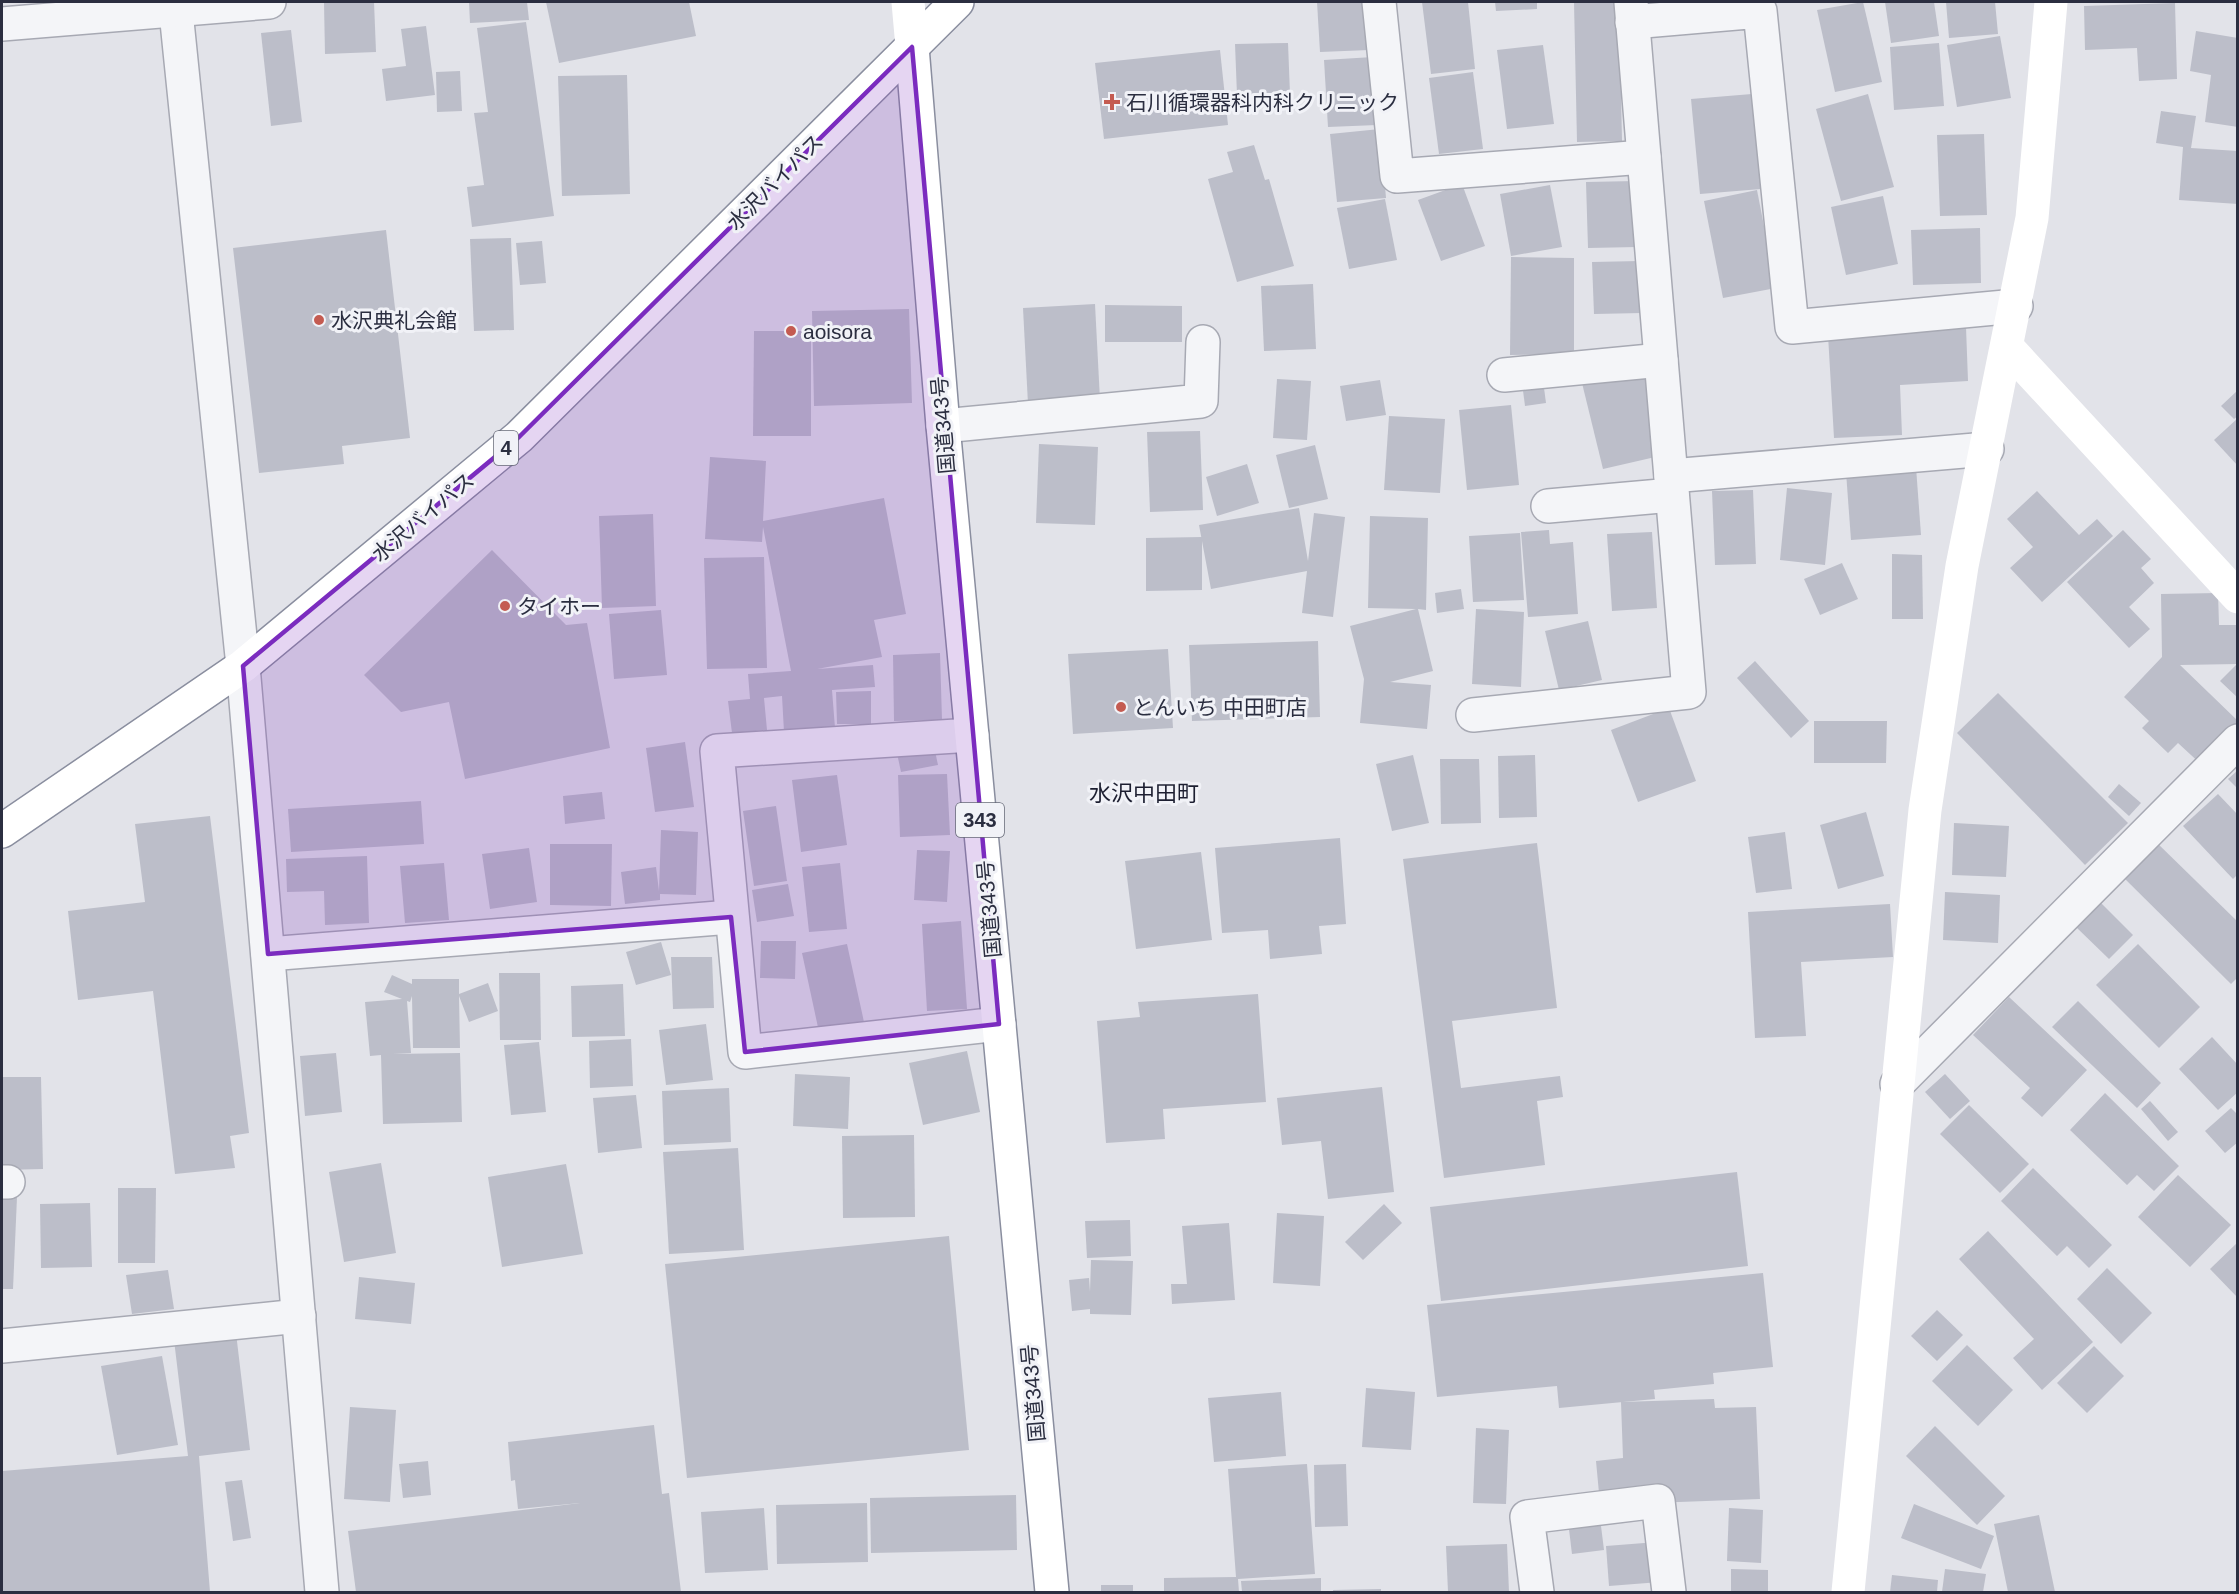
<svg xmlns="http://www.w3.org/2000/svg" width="2239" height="1594" font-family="Helvetica,'Noto Sans JP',sans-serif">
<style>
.building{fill:#bcbec9}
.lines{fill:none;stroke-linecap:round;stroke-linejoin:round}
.street-casing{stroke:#a7a9b3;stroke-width:36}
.highway-casing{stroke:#8a8e9f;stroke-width:36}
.street{stroke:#f4f5f8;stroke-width:33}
.secondary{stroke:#fff;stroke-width:33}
.highway{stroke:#fff;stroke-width:33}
.marked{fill:#7b2cbf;fill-opacity:0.2;stroke:#7b2cbf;stroke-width:4.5;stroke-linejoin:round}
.poi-dot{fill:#c45b51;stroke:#f1f2f7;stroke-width:2}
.labels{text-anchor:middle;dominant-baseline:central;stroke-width:6;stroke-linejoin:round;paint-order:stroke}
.shield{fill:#f1f2f7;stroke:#666977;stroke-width:1.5}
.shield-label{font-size:20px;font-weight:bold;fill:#2b2e40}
.poi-label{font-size:21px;fill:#2b2e40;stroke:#f1f2f7;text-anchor:start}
.street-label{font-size:21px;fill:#2b2e40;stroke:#f1f2f7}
.neighbourhood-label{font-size:22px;fill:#1d1f31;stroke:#f1f2f7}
</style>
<rect width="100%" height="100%" fill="#e2e3e9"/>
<g class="building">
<polygon points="374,2 376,52 325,54 324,3"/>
<polygon points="469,2 527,2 529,20 470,23"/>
<polygon points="546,2 689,2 696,36 559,63"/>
<polygon points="1317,2 1366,2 1369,50 1320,52"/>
<polygon points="1422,2 1468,2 1475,69 1431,74"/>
<polygon points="1495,2 1537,2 1537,9 1496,11"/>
<polygon points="1574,2 1619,2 1622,141 1577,142"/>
<polygon points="1863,2 1882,82 1835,92 1817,10"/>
<polygon points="1885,2 1934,2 1939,36 1891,43"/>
<polygon points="1946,2 1995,2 1998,34 1949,38"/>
<polygon points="2175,3 2177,79 2139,81 2137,48 2085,50 2084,6"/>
<polygon points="526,22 554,216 472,227 467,187 484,185 474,113 488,112 477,28"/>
<polygon points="426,26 435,95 386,101 382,69 406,66 401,29"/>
<polygon points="291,30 302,122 271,126 261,33"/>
<polygon points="2196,31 2238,38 2238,127 2205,122 2211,75 2190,71"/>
<polygon points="2000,36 2011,98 1957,107 1947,45"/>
<polygon points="1288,43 1290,94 1237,95 1235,44"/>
<polygon points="1939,43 1944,106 1894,110 1890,47"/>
<polygon points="1543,45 1554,124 1507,129 1497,50"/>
<polygon points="1220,50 1228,125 1104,139 1095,63"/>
<polygon points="1373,57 1377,125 1328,127 1324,60"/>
<polygon points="460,71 462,111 437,112 436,72"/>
<polygon points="1473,72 1483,149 1439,154 1429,78"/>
<polygon points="627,75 630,194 562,196 558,76"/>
<polygon points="1752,94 1761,189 1700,194 1691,99"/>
<polygon points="1868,94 1894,187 1841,201 1816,109"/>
<polygon points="2161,111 2196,116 2191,148 2238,151 2238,204 2179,200 2183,147 2156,143"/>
<polygon points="1380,129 1386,198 1337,202 1330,134"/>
<polygon points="1984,134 1987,215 1940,216 1937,135"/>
<polygon points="1254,145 1265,180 1269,179 1294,266 1237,282 1208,179 1233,172 1227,152"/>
<polygon points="1636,181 1637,247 1588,248 1586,182"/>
<polygon points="1462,184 1485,246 1441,261 1418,200"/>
<polygon points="1550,185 1562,247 1511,256 1500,194"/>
<polygon points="1757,190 1776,288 1723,298 1704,201"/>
<polygon points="1883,196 1898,264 1846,275 1831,207"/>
<polygon points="1385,199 1397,260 1349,269 1337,208"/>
<polygon points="1980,228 1981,283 1913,285 1911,230"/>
<polygon points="386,230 410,438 342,446 344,464 259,473 233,248"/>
<polygon points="511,238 514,330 474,331 470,239"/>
<polygon points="542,241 546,283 520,285 516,243"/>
<polygon points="1511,257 1574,258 1574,354 1510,355"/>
<polygon points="1640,261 1642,313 1594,314 1592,262"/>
<polygon points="1313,284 1316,349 1264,351 1261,286"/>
<polygon points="1095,304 1100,400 1028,404 1023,308"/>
<polygon points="1105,305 1182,306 1182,342 1105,342"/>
<polygon points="909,309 912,403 814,406 812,311"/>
<polygon points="1966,327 1968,381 1900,385 1902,435 1834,438 1828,335"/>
<polygon points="754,331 811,331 811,436 753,436"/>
<polygon points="1643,368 1664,455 1603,469 1582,383"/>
<polygon points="1542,373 1546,403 1525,406 1521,375"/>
<polygon points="1277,379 1311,381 1307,440 1273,438"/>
<polygon points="1380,380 1386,415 1346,421 1340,386"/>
<polygon points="2238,390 2238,416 2234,419 2221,406"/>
<polygon points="1511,405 1519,485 1467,490 1459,410"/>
<polygon points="1389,416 1445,419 1440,493 1384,490"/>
<polygon points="2238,418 2238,466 2214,440"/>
<polygon points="1200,431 1203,510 1150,512 1147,432"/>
<polygon points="1039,444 1098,447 1095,525 1036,523"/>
<polygon points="1315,445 1328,499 1289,508 1276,455"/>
<polygon points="710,457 766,461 763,521 884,498 906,614 874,620 882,657 817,669 873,665 875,687 832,690 835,728 784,732 782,696 764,698 767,730 732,733 728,701 750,699 748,674 791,671 763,527 762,542 705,539"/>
<polygon points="1247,464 1259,503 1217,516 1206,477"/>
<polygon points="1916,467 1921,535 1851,540 1846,472"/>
<polygon points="1787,488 1832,493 1825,565 1780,560"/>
<polygon points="1753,490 1756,564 1715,565 1712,491"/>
<polygon points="2037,491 2079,535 2097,519 2113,536 2042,602 2010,568 2033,547 2007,519"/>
<polygon points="1299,508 1308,561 1314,513 1345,517 1333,617 1302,613 1307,571 1211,589 1199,525"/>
<polygon points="653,514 656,606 602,608 599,516"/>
<polygon points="1370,516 1428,518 1426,610 1418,609 1433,671 1390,682 1431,685 1427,729 1360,723 1364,679 1350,626 1416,609 1368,608"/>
<polygon points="1549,530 1550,544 1573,542 1578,614 1528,617 1521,532"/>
<polygon points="2123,530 2151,559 2141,568 2154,583 2129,607 2150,629 2129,648 2067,582"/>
<polygon points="1652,532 1657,608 1612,611 1607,534"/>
<polygon points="1520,533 1524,600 1473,602 1469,536"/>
<polygon points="1202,537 1202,590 1146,591 1146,538"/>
<polygon points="492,550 566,625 587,623 610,748 465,779 449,702 401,712 364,675"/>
<polygon points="1892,554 1922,555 1923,619 1892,619"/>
<polygon points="764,557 767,668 707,669 704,558"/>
<polygon points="1842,563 1858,599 1820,615 1804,579"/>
<polygon points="1461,589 1464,609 1437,613 1435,593"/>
<polygon points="2218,593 2219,625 2238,625 2238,698 2220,681 2237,664 2180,665 2238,721 2238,732 2204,767 2178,743 2168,753 2142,728 2149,721 2124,697 2162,657 2161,594"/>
<polygon points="1476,609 1524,612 1521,687 1472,684"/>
<polygon points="661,610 667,675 614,679 609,614"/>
<polygon points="1588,621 1602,680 1559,690 1545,631"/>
<polygon points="1318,641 1320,717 1192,721 1189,645"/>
<polygon points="1168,649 1173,728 1073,734 1068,654"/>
<polygon points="940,653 942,720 894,721 893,655"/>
<polygon points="1755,661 1809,721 1791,738 1737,678"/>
<polygon points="871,691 871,724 837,724 836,692"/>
<polygon points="1998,693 2128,823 2085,865 1957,733"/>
<polygon points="1669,708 1696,781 1638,802 1611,730"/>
<polygon points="1814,721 1887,721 1886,763 1814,763"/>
<polygon points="932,737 938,765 901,772 895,744"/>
<polygon points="685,742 694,807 655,812 646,748"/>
<polygon points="1413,755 1429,823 1392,831 1376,764"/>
<polygon points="1535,755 1537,817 1499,818 1498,756"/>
<polygon points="1440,759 1479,759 1481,823 1441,824"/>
<polygon points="2238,770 2238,789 2228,779"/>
<polygon points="947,774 950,835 900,837 898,775"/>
<polygon points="837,775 847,845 801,852 792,780"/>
<polygon points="2119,784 2141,803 2129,816 2108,797"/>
<polygon points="602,792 605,819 565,824 563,796"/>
<polygon points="2218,794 2238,815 2238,874 2233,879 2183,826"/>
<polygon points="421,801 424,844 291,852 288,809"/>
<polygon points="776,806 787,881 754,886 743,811"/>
<polygon points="1866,812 1884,876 1838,889 1820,825"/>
<polygon points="210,816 249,1133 230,1136 235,1168 175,1174 153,991 78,1000 68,911 145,902 135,824"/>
<polygon points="1954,823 2009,826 2006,877 1952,875"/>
<polygon points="661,830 698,832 696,895 660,894 660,900 625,904 621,872 656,867 659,891"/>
<polygon points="1785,832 1792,889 1756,893 1748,837"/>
<polygon points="1340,838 1346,924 1319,926 1322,954 1270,959 1268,930 1222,933 1215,848"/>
<polygon points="2154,840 2238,922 2238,977 2231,984 2120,874"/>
<polygon points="1537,843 1557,1008 1452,1021 1461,1088 1560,1076 1563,1097 1537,1101 1545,1165 1444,1178 1403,859"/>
<polygon points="550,844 612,844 611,906 550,905"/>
<polygon points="529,848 537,902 490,909 482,854"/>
<polygon points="917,850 950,851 947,902 914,900"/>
<polygon points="1201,852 1212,940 1136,949 1125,861"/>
<polygon points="367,856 369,923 325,925 324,891 287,892 286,859"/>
<polygon points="444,863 449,920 405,923 400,866"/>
<polygon points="840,863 847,929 809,932 802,867"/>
<polygon points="788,884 794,916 757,922 752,890"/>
<polygon points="1945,892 2000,895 1998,943 1943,940"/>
<polygon points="2100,902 2133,935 2109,959 2076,927"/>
<polygon points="1890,904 1893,957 1801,962 1806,1036 1755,1038 1748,912"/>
<polygon points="961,921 967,1009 927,1011 922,924"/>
<polygon points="761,941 796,941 795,979 760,978"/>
<polygon points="661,942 671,975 636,985 626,952"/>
<polygon points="847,944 864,1022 819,1032 802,953"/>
<polygon points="2138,944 2200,1007 2159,1048 2096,985"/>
<polygon points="671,957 712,957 714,1008 673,1009"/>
<polygon points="499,973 540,973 541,1040 500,1040"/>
<polygon points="392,975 412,984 412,979 459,979 459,994 488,983 498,1011 469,1022 459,996 460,1048 413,1048 412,996 410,1002 407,1001 411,1053 393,1054 460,1053 462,1122 383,1124 381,1055 370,1056 365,1002 402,999 384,992"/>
<polygon points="623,984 625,1036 572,1037 571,986"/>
<polygon points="1258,994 1266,1102 1163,1109 1165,1139 1106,1143 1097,1021 1140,1017 1138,1002"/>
<polygon points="2009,997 2087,1070 2042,1117 2021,1098 2030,1088 1973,1035"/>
<polygon points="2078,1001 2161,1083 2137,1108 2052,1027"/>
<polygon points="706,1024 713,1080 666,1085 659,1030"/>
<polygon points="2212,1037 2238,1065 2238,1092 2218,1110 2179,1069"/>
<polygon points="631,1039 633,1086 590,1088 589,1041"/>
<polygon points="539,1042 546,1112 511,1115 504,1045"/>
<polygon points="967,1051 980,1112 923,1125 909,1063"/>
<polygon points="336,1053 342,1112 305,1116 300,1056"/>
<polygon points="795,1074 850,1077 848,1129 793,1126"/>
<polygon points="1945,1074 1970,1101 1950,1119 1925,1092"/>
<polygon points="2,1077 41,1077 43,1169 2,1170"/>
<polygon points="1382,1087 1394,1192 1328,1199 1321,1141 1282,1145 1277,1098"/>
<polygon points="729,1088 731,1142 664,1145 662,1091"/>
<polygon points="2105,1093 2179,1166 2154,1191 2137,1175 2127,1185 2070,1130"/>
<polygon points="636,1095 642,1148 598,1153 593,1098"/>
<polygon points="2150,1101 2178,1132 2168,1141 2141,1109"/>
<polygon points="1969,1105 2029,1164 2000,1193 1940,1134"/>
<polygon points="2231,1108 2238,1115 2238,1142 2225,1153 2205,1131"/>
<polygon points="914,1135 915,1217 843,1218 842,1136"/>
<polygon points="738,1148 744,1250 669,1254 663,1152"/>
<polygon points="381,1163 396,1253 344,1262 329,1172"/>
<polygon points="566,1164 583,1254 502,1267 488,1177"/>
<polygon points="2033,1168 2112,1245 2089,1268 2067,1246 2057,1256 2001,1201"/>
<polygon points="1737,1172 1748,1266 1441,1301 1430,1207"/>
<polygon points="2178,1175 2231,1225 2190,1267 2138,1217"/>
<polygon points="118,1188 156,1188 155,1263 118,1263"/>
<polygon points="2,1196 17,1197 13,1289 2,1289"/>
<polygon points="90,1203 92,1267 41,1268 40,1204"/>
<polygon points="1384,1204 1402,1223 1363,1260 1345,1242"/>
<polygon points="1277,1213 1324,1216 1320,1286 1273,1283"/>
<polygon points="1130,1220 1131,1256 1087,1258 1085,1221"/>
<polygon points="1229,1223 1235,1300 1172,1304 1171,1284 1187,1284 1182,1226"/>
<polygon points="1988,1231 2093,1342 2042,1390 2013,1358 2034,1339 1959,1259"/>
<polygon points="949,1236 969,1450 687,1478 665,1264"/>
<polygon points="2238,1242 2238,1298 2210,1269"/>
<polygon points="1091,1260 1133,1261 1131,1315 1090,1314 1090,1309 1072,1311 1069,1280 1089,1278 1090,1292"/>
<polygon points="2107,1268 2152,1313 2121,1344 2077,1299"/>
<polygon points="168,1270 174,1309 132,1314 126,1275"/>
<polygon points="1763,1273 1773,1367 1713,1373 1714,1384 1654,1390 1655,1399 1559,1408 1557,1386 1437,1397 1427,1305"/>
<polygon points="359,1277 415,1283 411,1324 355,1319"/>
<polygon points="1937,1310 1963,1335 1937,1361 1911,1336"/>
<polygon points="236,1333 250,1450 199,1456 210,1592 2,1592 2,1471 188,1456 174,1340"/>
<polygon points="1967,1345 2013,1390 1978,1426 1932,1381"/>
<polygon points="2094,1346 2124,1376 2087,1413 2057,1383"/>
<polygon points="162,1356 178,1445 117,1455 101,1366"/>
<polygon points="1366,1388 1415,1392 1411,1450 1362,1447"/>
<polygon points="1281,1392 1286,1456 1214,1462 1208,1398"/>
<polygon points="1714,1399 1715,1408 1756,1407 1760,1499 1625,1504 1599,1493 1596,1461 1623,1458 1621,1402"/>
<polygon points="350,1407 396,1410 390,1502 344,1499"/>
<polygon points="654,1425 662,1494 669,1493 681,1592 356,1592 348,1531 580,1503 518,1509 515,1480 511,1481 508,1442"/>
<polygon points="1935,1426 2005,1496 1977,1525 1906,1456"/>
<polygon points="1476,1428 1509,1430 1506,1504 1473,1503"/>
<polygon points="428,1461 431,1495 403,1498 399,1464"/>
<polygon points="1307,1464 1315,1574 1238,1579 1239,1592 1164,1592 1164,1578 1236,1577 1228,1469"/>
<polygon points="1346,1464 1348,1526 1315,1527 1314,1465"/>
<polygon points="242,1480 251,1538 233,1541 225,1482"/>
<polygon points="1016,1495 1017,1550 871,1553 870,1498"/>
<polygon points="867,1503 868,1562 777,1564 776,1505"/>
<polygon points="1914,1504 1994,1536 1981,1569 1901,1538"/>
<polygon points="764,1508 768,1570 705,1573 701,1512"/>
<polygon points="1729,1508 1763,1510 1761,1563 1727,1561"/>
<polygon points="2039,1515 2055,1592 2008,1592 1994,1524"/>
<polygon points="1600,1518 1604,1550 1572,1554 1568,1521"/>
<polygon points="1657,1542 1660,1582 1609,1586 1606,1546"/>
<polygon points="1507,1544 1509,1592 1448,1592 1446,1546"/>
<polygon points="1731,1569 1768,1570 1768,1592 1731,1592"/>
<polygon points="1945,1569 1986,1574 1983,1592 1942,1592"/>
<polygon points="1892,1575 1938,1580 1937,1592 1890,1592"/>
<polygon points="1321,1578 1321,1592 1242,1592 1241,1581"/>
<rect x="1101" y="1585" width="32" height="7"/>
<polygon points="1381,1589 1381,1592 1333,1592 1333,1590"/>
</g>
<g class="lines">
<g class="street-casing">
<g id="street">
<polyline points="175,2 243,666 322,1592"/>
<polyline points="1379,2 1397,176 1644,157"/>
<polyline points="1632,22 1760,11 1792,327 2016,306"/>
<polyline points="2,24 269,2"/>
<polyline points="1504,375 1661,360"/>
<polyline points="943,426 1201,401 1203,342"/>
<polyline points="1671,476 1987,449"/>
<polyline points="1548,506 1672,495"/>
<polyline points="1473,715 1689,692 1631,2"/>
<polyline points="972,735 717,751 745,1052 999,1024"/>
<polyline points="268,954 731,917"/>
<polyline points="1897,1084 2238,741"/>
<polyline points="2,1182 8,1182"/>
<polyline points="2,1346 299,1316"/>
<polyline points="1537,1592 1527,1517 1658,1501 1669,1592"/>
</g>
</g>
<g class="highway-casing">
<g id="highway">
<polyline points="912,47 943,426 1052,1592"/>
<polyline points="2,831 243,666 519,437 957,2"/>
</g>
</g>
<use href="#street" class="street"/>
<g class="secondary">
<polyline points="908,2 912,47"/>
<polyline points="2008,348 2238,597"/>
<polyline points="1848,1592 1925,810 1962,566 2032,218 2051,2"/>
</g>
<use href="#highway" class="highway"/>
</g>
<path class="marked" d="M912 47 999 1024 745 1052 731 917 268 954 243 666 519 437Z"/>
<g class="poi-dot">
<path d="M1109 93h6v6h6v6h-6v6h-6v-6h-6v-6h6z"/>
<circle cx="319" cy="320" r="6"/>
<circle cx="791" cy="331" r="6"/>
<circle cx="505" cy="606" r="6"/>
<circle cx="1121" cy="707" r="6"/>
</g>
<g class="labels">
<g class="shield">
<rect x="494" y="431" width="24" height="34" rx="4.5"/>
<rect x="956" y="803" width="48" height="34" rx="4.5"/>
</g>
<g class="shield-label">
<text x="506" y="448">4</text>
<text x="980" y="820">343</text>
</g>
<g class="poi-label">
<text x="1126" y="102">石川循環器科内科クリニック</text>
<text x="331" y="320">水沢典礼会館</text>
<text x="803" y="331">aoisora</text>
<text x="517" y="606">タイホー</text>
<text x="1133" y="707">とんいち 中田町店</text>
</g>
<g class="street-label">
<text transform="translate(775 182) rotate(-45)">水沢バイパス</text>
<text transform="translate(943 425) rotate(-95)">国道343号</text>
<text transform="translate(423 517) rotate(-40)">水沢バイパス</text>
<text transform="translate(989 909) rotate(-95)">国道343号</text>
<text transform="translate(1033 1393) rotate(-95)">国道343号</text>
</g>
<g class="neighbourhood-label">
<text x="1144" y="793">水沢中田町</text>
</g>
</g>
<rect width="2239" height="1594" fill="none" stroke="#2b2e40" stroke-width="6"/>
</svg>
